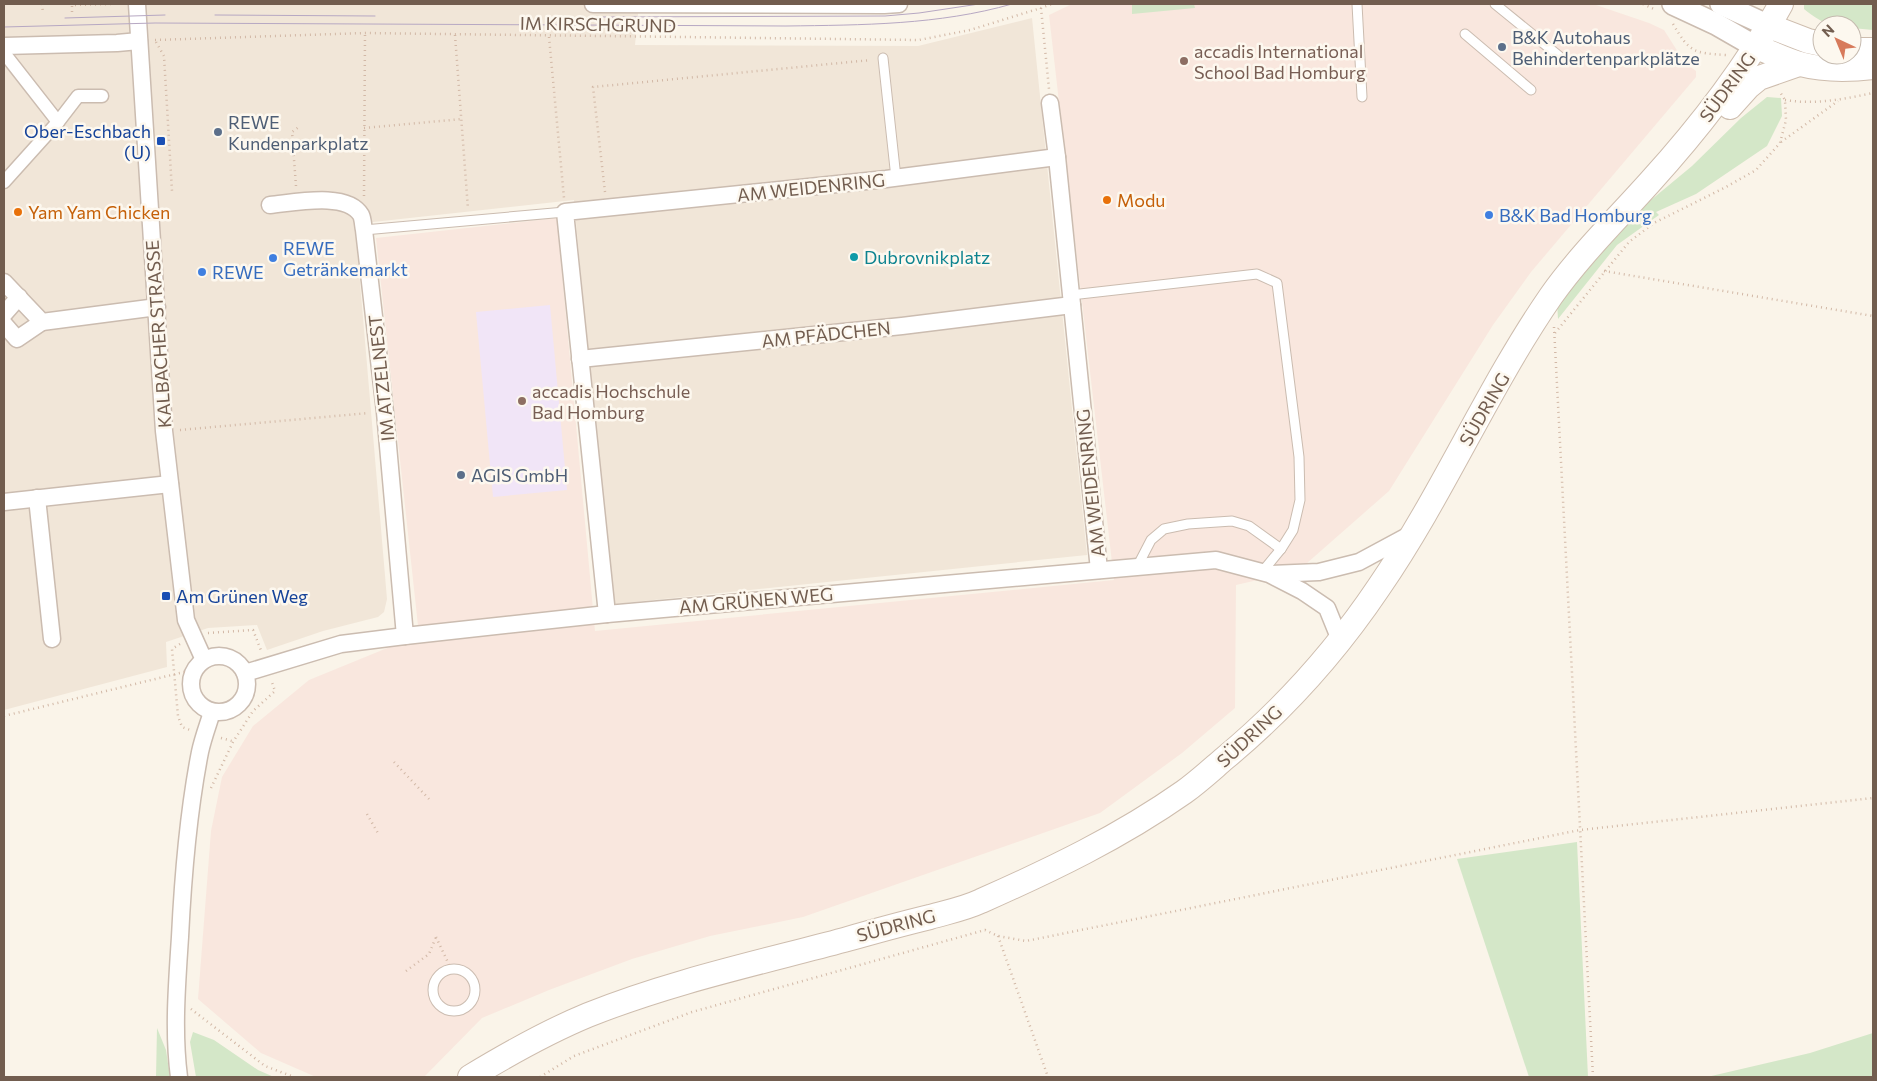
<svg xmlns="http://www.w3.org/2000/svg" width="1877" height="1081" font-family="Commissioner,sans-serif">
<style>
.residential{fill:#f1e6d8}
.commercial{fill:#f9e7de}
.education{fill:#f1e5f7}
.green{fill:#d4e7c8}
.lines{fill:none;stroke-linecap:round;stroke-linejoin:round}
.service-casing{stroke:#cbbcb0;stroke-width:11}
.pedestrian-casing{stroke:#cbbcb0;stroke-width:15}
.minor-casing{stroke:#cbbcb0;stroke-width:19}
.tertiary-casing{stroke:#cbbcb0;stroke-width:24}
.secondary-casing{stroke:#cebdae;stroke-width:26}
.path{stroke:#d2b8a6;stroke-width:2.5;stroke-dasharray:1 4;stroke-linecap:butt}
.service{stroke:#fff;stroke-width:9}
.pedestrian{stroke:#fff;stroke-width:12}
.minor{stroke:#fff;stroke-width:16}
.tertiary{stroke:#fff;stroke-width:21}
.secondary{stroke:#fff;stroke-width:24}
.tram{stroke:#b7a8c3;stroke-width:1}
.service-dot{fill:#5c6f8a;stroke:#fdf8ef;stroke-width:2}
.education-dot{fill:#8d6e63;stroke:#fdf8ef;stroke-width:2}
.transit-dot{fill:#1a4fb4;stroke:#fdf8ef;stroke-width:2}
.food-dot{fill:#e8710a;stroke:#fdf8ef;stroke-width:2}
.shop-dot{fill:#3f7fe0;stroke:#fdf8ef;stroke-width:2}
.culture-dot{fill:#0f9aa8;stroke:#fdf8ef;stroke-width:2}
.labels{text-anchor:middle;dominant-baseline:central;stroke-width:5;stroke-linejoin:round;paint-order:stroke}
.street-label{font-size:18px;fill:#725d4f;stroke:#fdf8ef}
.service-label{font-size:18px;fill:#4e5e75;stroke:#fdf8ef;text-anchor:start}
.education-label{font-size:18px;fill:#785e54;stroke:#fdf8ef;text-anchor:start}
.transit-label{font-size:18px;fill:#164399;stroke:#fdf8ef;text-anchor:end}
.food-label{font-size:18px;fill:#c56008;stroke:#fdf8ef;text-anchor:start}
.shop-label{font-size:18px;fill:#366cbe;stroke:#fdf8ef;text-anchor:start}
.culture-label{font-size:18px;fill:#0d838f;stroke:#fdf8ef;text-anchor:start}
</style>
<rect width="100%" height="100%" fill="#faf4e9"/>
<polygon class="residential" points="4,4 639,4 635,45 918,46 1032,18 1087,555 615,604 610,598 574,200 355,224 387,599 384,612 378,617 323,631 267,650 257,625 208,628 166,642 167,667 4,710"/>
<polygon class="commercial" points="1072,4 1593,4 1649,23 1664,30 1685,63 1696,71 1696,77 1531,272 1493,325 1389,491 1298,571 1236,585 1235,708 1182,753 1100,813 803,917 710,936 632,959 549,990 482,1018 424,1077 316,1077 261,1053 198,999 211,831 222,777 253,726 309,680 419,635 376,238 557,218 595,631 1114,580 1049,15"/>
<polygon class="education" points="550,305 567,490 493,497 476,312"/>
<g class="green">
<polygon points="1132,4 1194,4 1195,8 1132,14"/>
<path d="M1804 4H1873V30L1852 28V25C1827 25 1823 24 1804 9Z"/>
<polygon points="1767,97 1781,98 1782,116 1767,146 1696,194 1656,212 1659,215 1617,245 1558,319 1557,303 1605,242 1645,205 1692,166 1741,118"/>
<polygon points="1577,842 1588,1077 1529,1077 1457,859"/>
<polygon points="157,1028 166,1050 170,1077 156,1077"/>
<polygon points="193,1032 214,1040 258,1070 274,1077 196,1077 190,1042"/>
<polygon points="1873,1033 1873,1077 1707,1077 1810,1053"/>
</g>
<g class="lines">
<g class="service-casing">
<g id="service">
<polyline points="1357,4 1362,97"/>
<polyline points="1495,4 1559,56"/>
<polyline points="1465,34 1531,90"/>
<polyline points="883,58 896,178"/>
<polyline points="364,230 565,212"/>
<polyline points="1071,295 1257,274 1277,283 1299,457 1300,500 1293,530 1281,549 1262,572"/>
<polyline points="1137,567 1151,540 1164,529 1188,524 1232,521 1249,526 1281,549"/>
<circle cx="454" cy="990" r="21"/>
</g>
</g>
<g class="pedestrian-casing">
<g id="pedestrian">
<polyline points="4,53 58,122"/>
<polyline points="4,182 58,122 78,96 102,96"/>
</g>
</g>
<g class="minor-casing">
<g id="minor">
<polyline points="137,4 164,431 186,620 204,660"/>
<polyline points="593,4 884,5 899,4"/>
<polyline points="4,46 117,43 139,41"/>
<polyline points="1050,103 1057,157 1099,570"/>
<path d="M270 205C293 203 347 191 361 215 363 219 363 226 364 230L385 412 405 636"/>
<polyline points="4,282 42,322 157,307"/>
<polyline points="4,314 19,297"/>
<polyline points="4,324 17,339 42,322"/>
<polyline points="580,359 902,326 1072,305"/>
<polyline points="37,498 52,639"/>
<polyline points="4,502 170,484"/>
<polyline points="1271,574 1319,572 1359,562 1411,534"/>
<polyline points="607,614 565,212 886,179 1057,157"/>
<circle cx="219" cy="684" r="28"/>
<polyline points="245,673 341,644 405,636 607,614 1216,560 1269,574 1302,591 1327,608 1340,640"/>
<path d="M179 1077C173 1031 177 984 180 937 183 875 188 813 200 752 203 738 208 725 212 712"/>
</g>
</g>
<g class="tertiary-casing">
<g id="tertiary">
<polyline points="1673,4 1716,24 1756,47"/>
<polyline points="1721,4 1769,26"/>
</g>
</g>
<g class="secondary-casing">
<g id="secondary">
<polyline points="1769,26 1808,41 1822,44"/>
<path d="M1756 47C1770 52 1785 60 1800 64 1823 70 1849 70 1873 67"/>
<polyline points="1852,50 1873,50"/>
<polyline points="1730,107 1748,87 1759,78 1799,64"/>
<path d="M470 1077C508 1054 547 1032 588 1015 670 982 758 963 844 940 872 932 901 924 930 917 947 912 964 909 981 901 1051 870 1120 837 1184 792 1198 782 1211 770 1225 758 1284 709 1336 651 1379 587 1443 494 1487 389 1551 296 1580 255 1616 220 1650 182 1700 127 1745 69 1781 4"/>
</g>
</g>
<g class="path">
<polyline points="42,4 43,13"/>
<polyline points="1643,4 1656,10"/>
<polyline points="1041,8 1049,89"/>
<polyline points="72,12 72,5 112,4"/>
<path d="M1673 24C1690 53 1694 53 1726 55"/>
<polyline points="455,35 468,209"/>
<polyline points="549,37 564,198"/>
<polyline points="155,40 365,33 919,40 970,30 1041,8 1052,4"/>
<polyline points="156,42 164,56 172,191"/>
<path d="M1785 100C1815 105 1844 99 1873 93"/>
<polyline points="364,128 462,119"/>
<polyline points="1781,142 1838,101"/>
<polyline points="296,186 292,132 300,126"/>
<polyline points="605,192 593,87 871,60"/>
<polyline points="364,196 365,34"/>
<polyline points="1604,271 1873,316"/>
<polyline points="1554,327 1593,1077"/>
<polyline points="1555,333 1629,242 1654,223 1726,187 1756,170 1780,143 1786,120 1785,100 1780,92"/>
<polyline points="180,430 369,413"/>
<polyline points="208,633 253,630 262,653"/>
<polyline points="180,644 172,649 178,716 182,727 190,730"/>
<polyline points="4,716 192,670"/>
<polyline points="221,738 232,741"/>
<polyline points="394,762 429,799"/>
<polyline points="211,788 233,742 253,711 275,691 272,682"/>
<polyline points="367,814 379,835"/>
<polyline points="998,936 1048,1077"/>
<polyline points="436,937 451,969"/>
<polyline points="406,971 429,954 436,937"/>
<polyline points="191,1009 265,1066 294,1077"/>
<polyline points="540,1077 574,1056 692,1012 985,930 998,936 1026,941 1580,830 1873,798"/>
</g>
<use href="#service" class="service"/>
<use href="#pedestrian" class="pedestrian"/>
<use href="#minor" class="minor"/>
<use href="#tertiary" class="tertiary"/>
<use href="#secondary" class="secondary"/>
<g class="tram">
<polyline points="215,15 375,16"/>
<polyline points="600,17 885,16 919,13 979,4"/>
<polyline points="65,18 165,15"/>
<path d="M4 27 155 23 786 26C862 25 939 25 1012 4"/>
</g>
</g>
<g class="service-dot">
<circle cx="1502" cy="47" r="5"/>
<circle cx="218" cy="132" r="5"/>
<circle cx="461" cy="475" r="5"/>
</g>
<g class="education-dot">
<circle cx="1184" cy="61" r="5"/>
<circle cx="522" cy="401" r="5"/>
</g>
<g class="transit-dot">
<rect x="156" y="136" width="10" height="10" rx="2.5"/>
<rect x="161" y="591" width="10" height="10" rx="2.5"/>
</g>
<g class="food-dot">
<circle cx="1107" cy="200" r="5"/>
<circle cx="18" cy="212" r="5"/>
</g>
<g class="shop-dot">
<circle cx="1489" cy="215" r="5"/>
<circle cx="273" cy="258" r="5"/>
<circle cx="202" cy="272" r="5"/>
</g>
<circle class="culture-dot" cx="854" cy="257" r="5"/>
<g class="labels">
<g class="street-label">
<text transform="translate(598 24) rotate(1)">IM KIRSCHGRUND</text>
<text transform="translate(1727 87) rotate(-54)">SÜDRING</text>
<text transform="translate(811 187) rotate(-6)">AM WEIDENRING</text>
<text transform="translate(158 334) rotate(-94)">KALBACHER STRASSE</text>
<text transform="translate(826 334) rotate(-6)">AM PFÄDCHEN</text>
<text transform="translate(381 378) rotate(-96)">IM ATZELNEST</text>
<text transform="translate(1484 409) rotate(-60)">SÜDRING</text>
<text transform="translate(1090 483) rotate(-96)">AM WEIDENRING</text>
<text transform="translate(756 600) rotate(-5)">AM GRÜNEN WEG</text>
<text transform="translate(1249 736) rotate(-43)">SÜDRING</text>
<text transform="translate(896 925) rotate(-15)">SÜDRING</text>
</g>
<g class="service-label">
<text x="1512" y="37">B&amp;K Autohaus<tspan x="1512" dy="21">Behindertenparkplätze</tspan></text>
<text x="228" y="122">REWE<tspan x="228" dy="21">Kundenparkplatz</tspan></text>
<text x="471" y="475">AGIS GmbH</text>
</g>
<g class="education-label">
<text x="1194" y="51">accadis International<tspan x="1194" dy="21">School Bad Homburg</tspan></text>
<text x="532" y="391">accadis Hochschule<tspan x="532" dy="21">Bad Homburg</tspan></text>
</g>
<g class="transit-label">
<text x="151" y="131">Ober-Eschbach<tspan x="151" dy="21">(U)</tspan></text>
<text x="176" y="596" text-anchor="start">Am Grünen Weg</text>
</g>
<g class="food-label">
<text x="1117" y="200">Modu</text>
<text x="28" y="212">Yam Yam Chicken</text>
</g>
<g class="shop-label">
<text x="1499" y="215">B&amp;K Bad Homburg</text>
<text x="283" y="248">REWE<tspan x="283" dy="21">Getränkemarkt</tspan></text>
<text x="212" y="272">REWE</text>
</g>
<g class="culture-label">
<text x="864" y="257">Dubrovnikplatz</text>
</g>
</g>
<rect width="1877" height="1081" fill="none" stroke="#725d4f" stroke-width="10"/>
<g transform="translate(1837 40) rotate(316)"><circle r="24" fill="#fdf8ef" stroke="#c5baaf"/>
<path d="M0-4L9 19L0 12L-9 19Z" fill="#d77a5b"/>
<text y="-8" font-size="14" font-weight="bold" text-anchor="middle" fill="#725d4f">N</text>
</g>
</svg>
